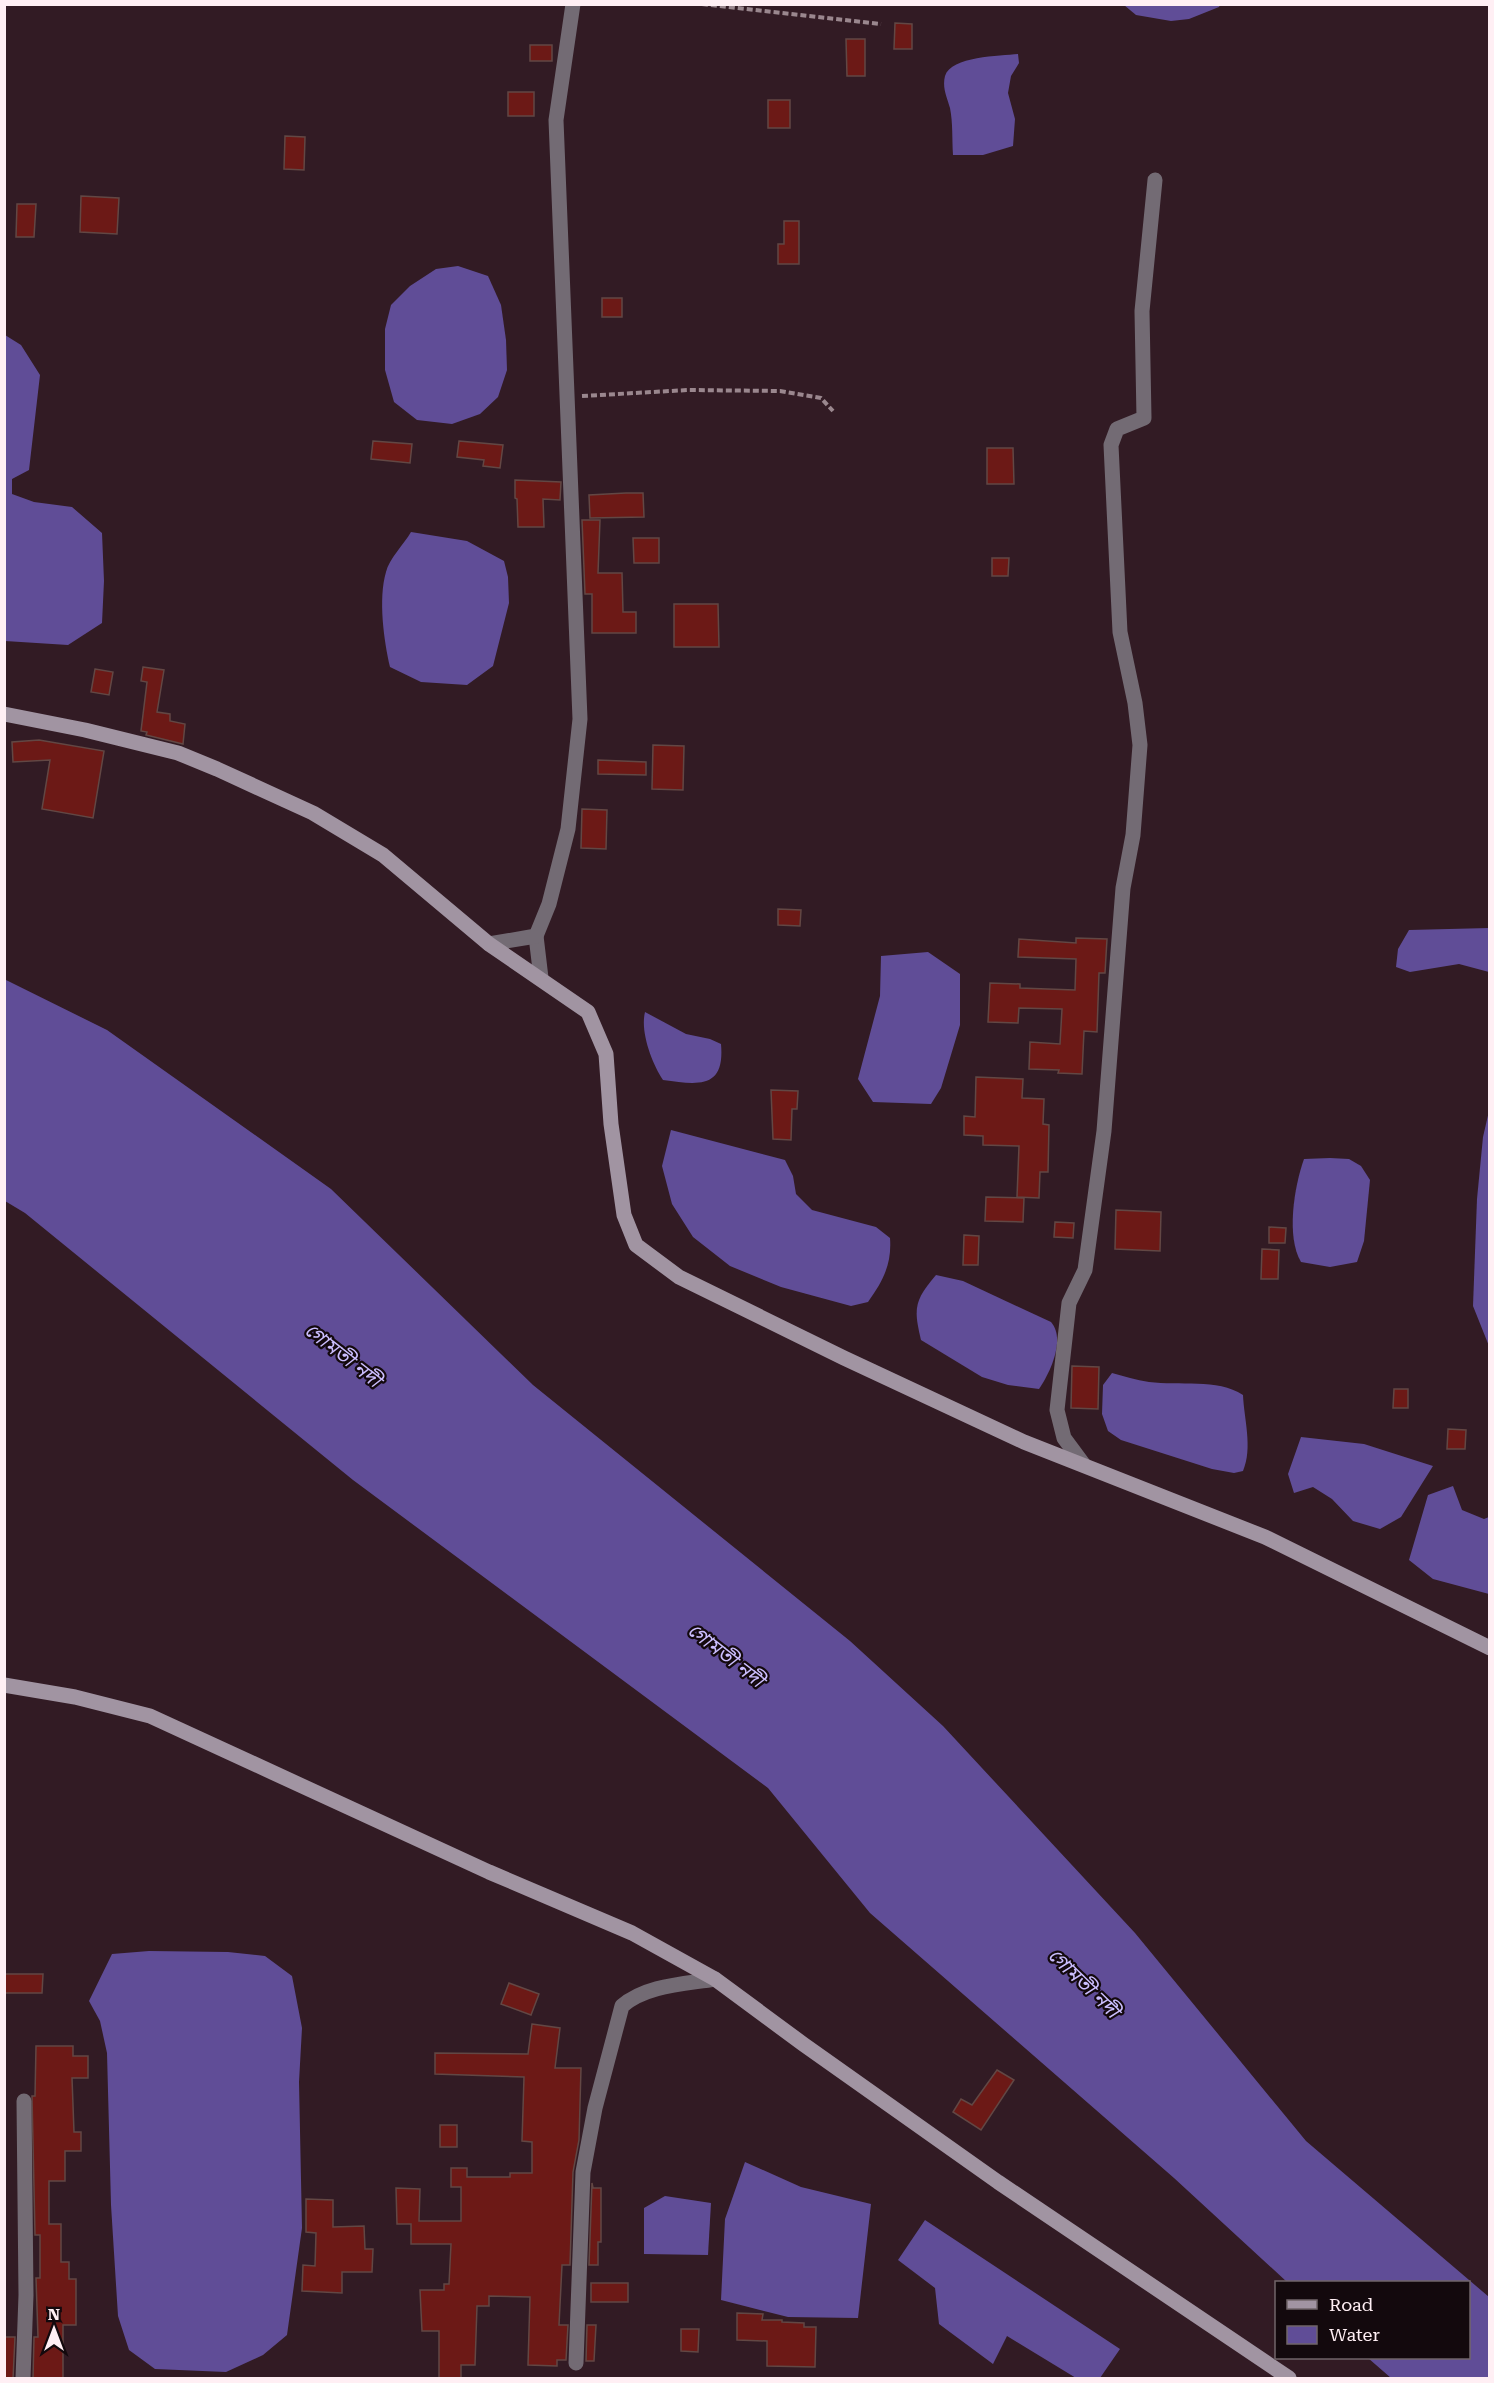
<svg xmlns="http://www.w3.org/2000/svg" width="1494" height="2383" font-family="'Roboto Serif','Noto Sans Bengali',serif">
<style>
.water{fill:#604d97}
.building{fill:#6c1916;stroke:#624744;stroke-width:1.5}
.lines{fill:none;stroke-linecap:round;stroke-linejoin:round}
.path{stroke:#9a878e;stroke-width:4;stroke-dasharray:6 3;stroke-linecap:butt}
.street{stroke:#736b74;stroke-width:15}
.secondary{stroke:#a194a2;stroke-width:15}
.labels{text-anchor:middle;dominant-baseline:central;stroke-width:4.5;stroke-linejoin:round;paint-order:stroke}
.water-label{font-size:20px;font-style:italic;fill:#cbbefe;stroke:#13090d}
</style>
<rect width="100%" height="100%" fill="#321b24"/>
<g class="water">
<polygon points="1124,5 1220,5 1219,7 1189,19 1171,21 1136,15"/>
<path d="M1018 54 1019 63 1011 76 1008 93 1015 119 1013 146 983 155H953C952 140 953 123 950 108 947 97 942 88 945 76 951 56 1000 56 1018 54Z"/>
<polygon points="458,266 488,276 501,305 506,340 507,370 498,397 480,414 452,424 417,420 394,402 385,370 385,329 391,305 410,286 436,269"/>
<polygon points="5,335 21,345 40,375 29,470 12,479 12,494 34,502 72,507 102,533 104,581 102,623 68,645 5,641"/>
<path d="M411 532 467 541 504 561 508 577 509 603 493 666 467 685 421 682 390 667C384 641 378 599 386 572 389 559 404 544 411 532Z"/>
<polygon points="1489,928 1489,972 1459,964 1410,972 1396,967 1398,949 1409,930"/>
<polygon points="928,952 960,974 960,1025 941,1088 931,1104 873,1102 858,1079 880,996 881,956"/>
<polygon points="4,979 107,1030 331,1189 533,1385 850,1641 943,1726 1135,1933 1306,2141 1489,2297 1489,2378 1391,2378 1368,2358 1468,2358 1468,2282 1287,2282 1174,2178 870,1913 768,1788 353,1480 25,1213 5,1201"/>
<path d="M645 1012 686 1034 710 1039 721 1044C725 1089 699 1085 663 1080 652 1063 640 1032 645 1012Z"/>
<polygon points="1489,1111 1490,1346 1489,1346 1473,1306 1477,1199 1483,1137"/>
<path d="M671 1130 785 1160 793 1176 796 1194 812 1210 876 1227 890 1238C892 1264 883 1281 868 1302L851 1306 781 1287 730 1266 693 1237 672 1204 662 1166Z"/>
<path d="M1330 1158 1349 1159 1361 1166 1370 1180 1364 1241 1357 1262 1330 1267 1301 1262C1286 1237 1294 1187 1304 1159Z"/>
<path d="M936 1275 963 1281 1051 1322C1066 1339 1050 1373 1039 1389L1008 1385 982 1377 921 1340C913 1307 915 1300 936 1275Z"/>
<path d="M1112 1373C1124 1376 1136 1380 1149 1382 1179 1386 1217 1378 1243 1395 1244 1419 1253 1448 1243 1471L1234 1473 1212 1469 1121 1440 1108 1431 1102 1414 1103 1385Z"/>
<polygon points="1301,1437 1364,1444 1433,1466 1401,1517 1380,1529 1353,1521 1332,1499 1313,1487 1294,1493 1288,1474"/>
<polygon points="1453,1486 1462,1510 1484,1519 1489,1517 1489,1594 1433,1579 1409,1560 1428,1495"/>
<polygon points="149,1951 228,1952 265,1956 292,1976 302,2028 299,2082 302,2228 287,2335 263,2355 226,2372 155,2369 129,2350 118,2316 111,2205 107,2053 100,2021 89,2001 112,1954"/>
<polygon points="745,2162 801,2187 871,2204 858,2318 788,2317 721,2300 725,2219"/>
<polygon points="665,2196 711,2203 708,2255 644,2254 644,2208"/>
<polygon points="925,2220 1120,2349 1100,2378 1076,2378 1007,2336 993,2364 939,2324 935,2288 898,2260"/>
</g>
<g class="building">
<polygon points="895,23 912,24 912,49 894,49"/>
<polygon points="846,39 865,39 865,76 847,76"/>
<rect x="530" y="45" width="22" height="16"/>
<rect x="508" y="92" width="26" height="24"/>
<rect x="768" y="100" width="22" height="28"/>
<polygon points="285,136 305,137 304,170 284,169"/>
<polygon points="81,196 119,198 117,234 80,232"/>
<polygon points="17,204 36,204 34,237 16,237"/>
<polygon points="784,221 799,221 799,264 778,264 778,244 784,244"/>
<rect x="602" y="298" width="20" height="19"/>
<polygon points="373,441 412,444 410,463 371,459"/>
<polygon points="459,441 503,445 500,468 483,466 484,460 457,457"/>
<polygon points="987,448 1013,448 1014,484 987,484"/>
<polygon points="515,480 561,482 560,500 543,499 544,527 518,527 517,499 515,498"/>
<polygon points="626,493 643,493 644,517 590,518 589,495"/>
<polygon points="582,520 600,520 598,573 622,573 623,612 636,612 636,633 592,633 592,594 585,594"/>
<polygon points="633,538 659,538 659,563 634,563"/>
<polygon points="992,558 1009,558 1008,576 992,576"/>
<polygon points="674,604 718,604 719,647 674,647"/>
<polygon points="143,667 164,670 157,712 170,714 170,721 185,724 183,744 146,735 147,732 141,731 147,682 141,681"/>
<polygon points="95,669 113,672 109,695 91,692"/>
<polygon points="39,740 104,751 93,818 42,809 50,760 13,762 12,742"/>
<polygon points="653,745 684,746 683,790 652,789"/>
<polygon points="598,760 646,762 646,775 598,774"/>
<polygon points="582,809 607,810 606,849 581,848"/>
<polygon points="778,909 801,910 800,926 778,925"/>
<polygon points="1076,938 1107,939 1105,973 1099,973 1097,1032 1084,1031 1082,1074 1058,1073 1059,1070 1029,1069 1030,1042 1060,1044 1062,1009 1019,1008 1018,1023 988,1022 990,983 1020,984 1020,988 1075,990 1076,959 1018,957 1019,939 1076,943"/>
<polygon points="976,1077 1023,1079 1022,1098 1044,1099 1043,1124 1049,1125 1048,1172 1040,1172 1039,1198 1017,1197 1019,1146 983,1145 983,1136 964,1135 964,1116 975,1117"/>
<polygon points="771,1090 798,1091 797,1109 792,1109 791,1140 773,1139"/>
<polygon points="986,1197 1024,1198 1023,1222 985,1221"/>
<polygon points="1116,1210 1161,1212 1160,1251 1115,1249"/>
<polygon points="1055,1222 1074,1223 1073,1238 1054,1237"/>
<polygon points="1269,1227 1286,1228 1285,1243 1269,1243"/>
<polygon points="964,1235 979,1236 978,1265 963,1265"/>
<polygon points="1262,1249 1279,1250 1278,1279 1261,1279"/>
<polygon points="1072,1366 1099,1367 1098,1409 1071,1408"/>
<polygon points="1394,1389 1408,1389 1408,1408 1393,1408"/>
<polygon points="1448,1429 1466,1430 1465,1449 1447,1449"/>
<polygon points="4,1974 43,1974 42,1993 4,1993"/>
<polygon points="509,1983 539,1994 531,2015 501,2004"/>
<polygon points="532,2024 560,2028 555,2068 581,2068 579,2140 573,2172 570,2265 562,2265 559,2325 568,2325 566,2360 557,2360 557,2366 528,2365 530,2297 489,2296 489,2306 477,2306 475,2365 461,2365 461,2379 439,2379 439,2331 422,2331 420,2290 444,2290 444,2284 449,2284 451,2244 411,2244 411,2224 397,2224 396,2188 420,2189 419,2221 461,2221 461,2187 451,2187 451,2168 467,2168 467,2177 510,2177 510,2173 532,2173 532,2142 522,2141 524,2077 435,2074 435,2053 528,2054"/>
<polygon points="36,2046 73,2046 73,2056 88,2056 88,2078 72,2078 74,2132 81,2132 81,2151 65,2151 65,2181 49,2181 49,2224 61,2224 61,2262 69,2262 69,2279 76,2279 76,2325 63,2325 63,2379 33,2379 34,2337 38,2337 36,2278 40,2278 40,2235 35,2235 32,2096 35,2096"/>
<polygon points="997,2070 1014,2080 981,2130 953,2112 961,2099 972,2105"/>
<rect x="440" y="2125" width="17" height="22"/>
<polygon points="592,2183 593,2188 601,2188 601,2242 598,2242 598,2265 589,2265"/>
<polygon points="306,2199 333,2200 333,2227 364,2226 365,2249 373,2249 372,2272 342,2272 342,2293 302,2291 303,2265 315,2266 316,2233 306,2232"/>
<rect x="591" y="2283" width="37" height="19"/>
<polygon points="737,2313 763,2314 762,2320 782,2320 782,2322 804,2323 804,2327 816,2327 815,2367 767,2366 767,2341 737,2340"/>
<polygon points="587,2325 596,2325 594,2361 586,2361"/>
<polygon points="681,2329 699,2329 698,2352 681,2351"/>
<polygon points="4,2337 15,2337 13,2379 4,2379"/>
</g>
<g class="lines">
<g class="path">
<polyline points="702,4 881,24"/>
<polyline points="582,396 688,390 780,391 821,398 833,411"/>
</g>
<g class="street">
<polyline points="536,936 541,978"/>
<polyline points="489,944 536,936 549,904 568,829 580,719 556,120 573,4"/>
<polyline points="1084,1465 1064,1438 1057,1410 1069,1303 1085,1270 1104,1131 1123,888 1133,835 1140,745 1135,703 1120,632 1111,445 1117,429 1144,418 1142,311 1155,180"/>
<path d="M576 2363 583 2172 595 2108 622 2006C646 1985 685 1984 715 1979"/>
<polyline points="23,2378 26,2295 24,2101"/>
</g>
<g class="secondary">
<polyline points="4,714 85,730 178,753 217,769 313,813 383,855 489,944 588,1012 606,1054 611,1124 624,1215 636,1245 679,1277 844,1358 1024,1442 1265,1537 1490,1648"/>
<polyline points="4,1685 75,1697 150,1716 489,1872 632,1933 715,1979 803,2044 998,2182 1289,2378"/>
</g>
</g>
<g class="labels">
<g class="water-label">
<text transform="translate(343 1355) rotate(38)">গোমতী নদী</text>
<text transform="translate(726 1655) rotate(38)">গোমতী নদী</text>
<text transform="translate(1084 1983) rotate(44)">গোমতী নদী</text>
</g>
</g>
<rect width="1494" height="2383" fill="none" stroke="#ffeff4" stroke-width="12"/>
<rect x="1275" y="2281" width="195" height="78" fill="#13090d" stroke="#716569" stroke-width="1.5"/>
<rect x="1287" y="2300" width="30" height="9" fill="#a194a2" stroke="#716569" stroke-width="1.5"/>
<text x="1329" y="2311" font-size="18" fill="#ffeff4">Road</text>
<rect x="1287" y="2326" width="30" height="18" fill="#604d97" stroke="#716569" stroke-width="1.5"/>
<text x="1329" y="2341" font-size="18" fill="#ffeff4">Water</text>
<g transform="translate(54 2329)" stroke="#13090d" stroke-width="4.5" paint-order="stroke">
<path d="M0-4.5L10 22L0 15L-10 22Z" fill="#ffeff4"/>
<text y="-9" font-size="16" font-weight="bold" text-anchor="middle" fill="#ffeff4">N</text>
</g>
</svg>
